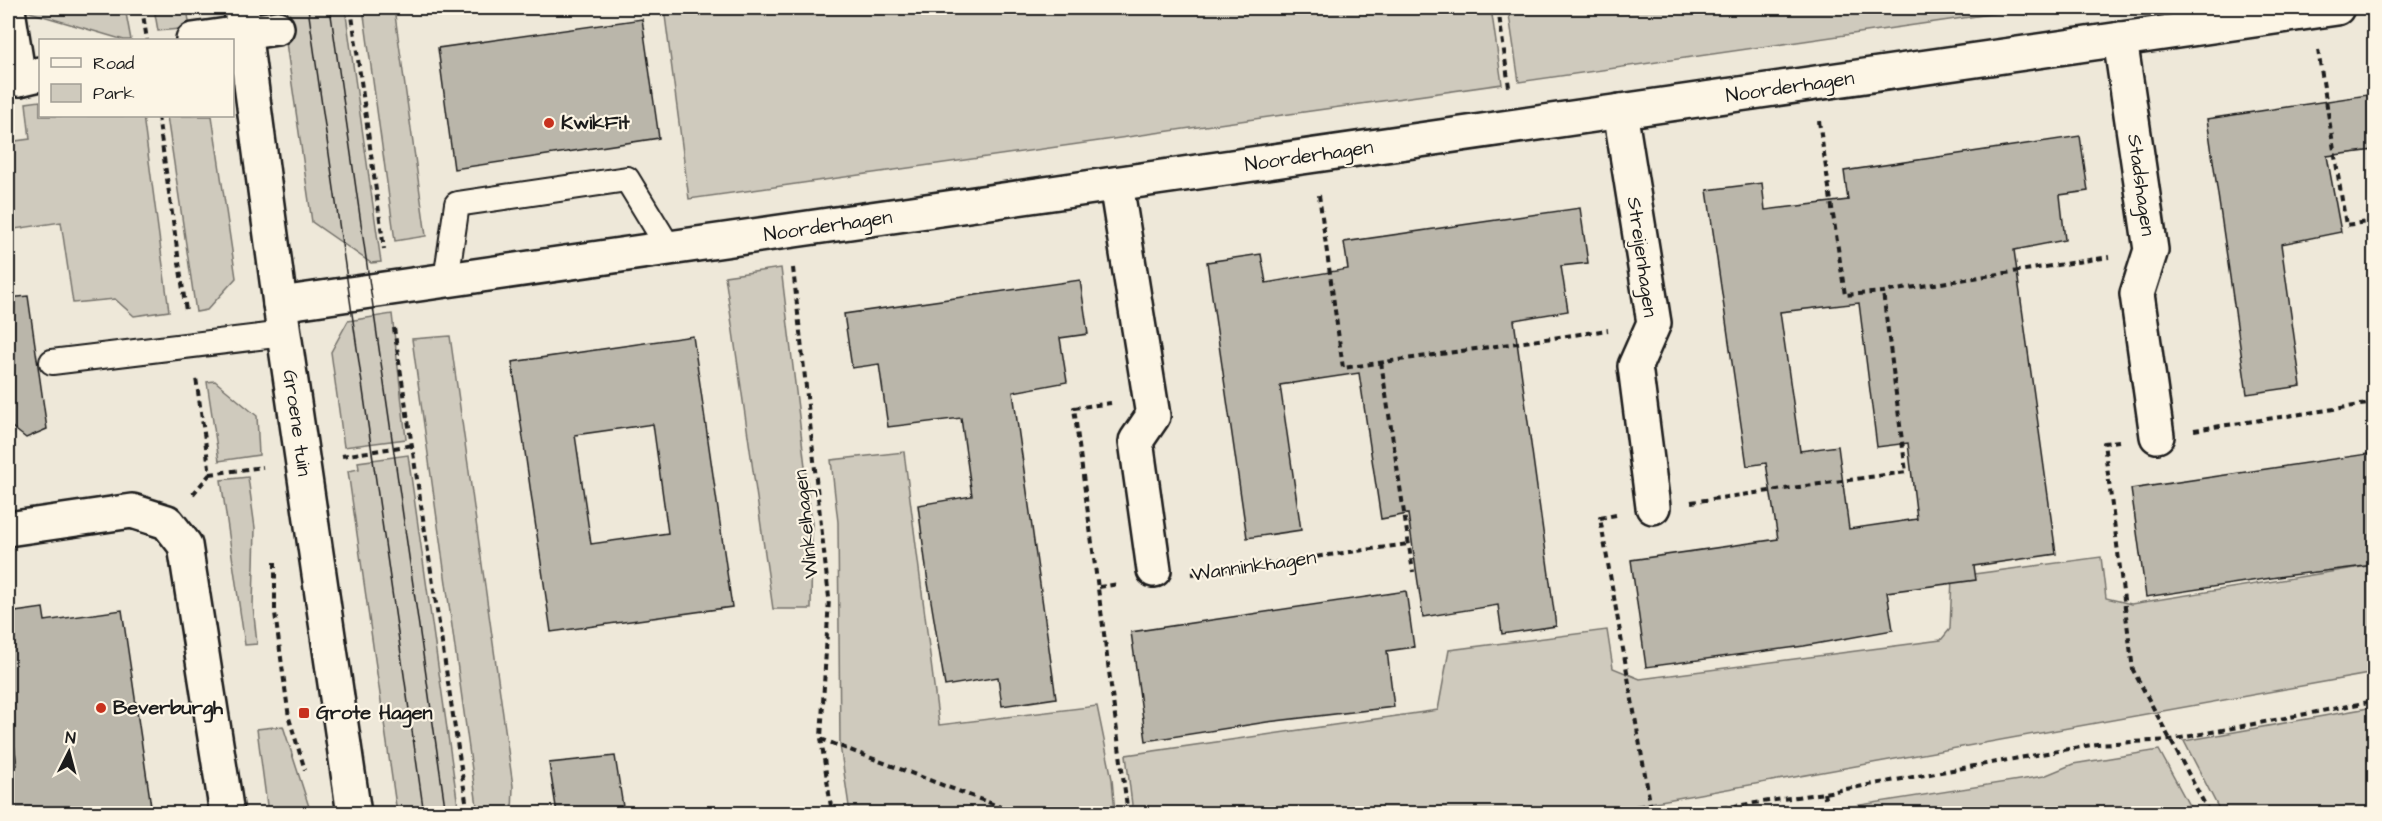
<svg xmlns="http://www.w3.org/2000/svg" width="2382" height="821" font-family="'Architects Daughter',sans-serif">
<style>
.green{fill:#cfcabd;stroke:#76736c;stroke-width:1.5}
.building{fill:#bab6aa;stroke:#1c1c1c;stroke-width:1.5;fill-rule:evenodd}
.lines{fill:none;stroke-linecap:round;stroke-linejoin:round}
.service-casing{stroke:#1c1c1c;stroke-width:28}
.pedestrian-casing{stroke:#1c1c1c;stroke-width:38}
.minor-casing{stroke:#1c1c1c;stroke-width:38}
.tertiary-casing{stroke:#1c1c1c;stroke-width:38}
.path{stroke:#1c1c1c;stroke-width:4;stroke-dasharray:6 4.5;stroke-linecap:butt}
.service{stroke:#fcf5e5;stroke-width:24}
.pedestrian{stroke:#fcf5e5;stroke-width:33}
.minor{stroke:#fcf5e5;stroke-width:33}
.tertiary{stroke:#fcf5e5;stroke-width:33}
.tram{stroke:#1c1c1c;stroke-width:1.5}
.poi-dot{fill:#c8321e;stroke:#fcf5e5;stroke-width:2}
.labels{text-anchor:middle;dominant-baseline:central;stroke-width:4.5;stroke-linejoin:round;paint-order:stroke}
.street-label{font-size:20px;fill:#1c1c1c;stroke:#fcf5e5}
.poi-label{font-size:20px;font-weight:bold;fill:#1c1c1c;stroke:#fcf5e5;text-anchor:start}
</style>
<rect width="100%" height="100%" fill="#eee8d9"/>
<filter id="ink" filterUnits="userSpaceOnUse"><feTurbulence type="fractalNoise" baseFrequency=".0167" numOctaves="2"/><feDisplacementMap in="SourceGraphic" scale="12" xChannelSelector="R" yChannelSelector="G"/><feConvolveMatrix kernelMatrix="1 2 1 2 8 2 1 2 1" color-interpolation-filters="sRGB"/></filter>
<g filter="url(#ink)">
<g class="green">
<polygon points="27,8 125,8 131,40 124,40 26,11"/>
<polygon points="154,8 187,8 190,28 158,31"/>
<polygon points="281,8 345,8 381,262 371,263 312,222"/>
<polygon points="363,8 394,8 426,236 395,241"/>
<polygon points="664,8 1491,8 1502,84 689,199"/>
<polygon points="1508,8 2032,8 1519,82"/>
<polygon points="40,101 40,116 143,116 169,311 134,316 115,299 73,303 61,222 8,230 8,142 30,139 26,103"/>
<polygon points="167,116 212,116 236,278 207,310 196,312"/>
<polygon points="781,268 812,524 811,609 773,609 725,276"/>
<polygon points="392,314 406,439 344,447 331,352 348,321"/>
<polygon points="450,336 513,786 512,813 478,813 412,339"/>
<polygon points="215,381 257,416 259,455 219,461 207,382"/>
<polygon points="904,452 939,725 1097,706 1112,779 1115,813 850,813 840,745 838,522 831,460"/>
<polygon points="408,455 459,813 397,813 348,471 359,469 358,462"/>
<polygon points="248,477 255,528 253,606 257,644 245,645 221,480"/>
<polygon points="2101,557 2106,598 2131,604 2374,565 2374,673 1594,813 1133,813 1126,755 1438,710 1449,650 1607,630 1613,668 1640,679 1941,640 1950,629 1952,577"/>
<polygon points="2374,707 2374,813 2221,813 2184,741"/>
<polygon points="283,726 311,813 268,813 257,729"/>
<polygon points="2159,750 2193,813 1842,813 1841,808 2044,776 2073,764"/>
</g>
<g class="building">
<polygon points="642,19 659,138 454,169 438,48"/>
<polygon points="2374,94 2374,150 2327,156 2341,232 2281,244 2301,386 2247,394 2207,119"/>
<path d="M2080 136 2088 191 2060 195 2065 240 2014 250 2056 554 1974 566 1976 580 1887 592 1893 630 1804 646 1646 667 1631 560 1778 539 1766 463 1747 466 1707 190 1762 183 1765 210 1848 200 1844 171ZM1859 303 1877 447 1908 443 1917 519 1849 529 1838 446 1800 451 1780 312Z"/>
<polygon points="1580,208 1588,263 1561,266 1568,311 1514,320 1556,626 1502,634 1498,605 1423,617 1408,514 1381,519 1359,373 1280,385 1301,530 1247,538 1207,262 1261,254 1266,283 1348,269 1344,242"/>
<polygon points="1080,280 1088,334 1060,338 1067,382 1013,392 1056,698 1002,706 998,677 945,686 928,583 918,505 972,496 961,418 888,427 879,364 852,368 844,314"/>
<polygon points="28,296 47,429 26,438 8,424 8,298"/>
<path d="M693 336 732 607 551 632 512 362ZM653 424 668 533 591 544 575 435Z"/>
<polygon points="2374,453 2374,565 2291,575 2146,597 2131,489"/>
<polygon points="1406,591 1414,647 1387,651 1394,707 1267,722 1146,741 1131,632"/>
<polygon points="43,608 45,621 122,610 152,813 8,813 8,766 17,765 8,701 8,613"/>
<polygon points="615,756 624,813 557,813 549,763"/>
</g>
<g class="lines">
<g class="service-casing">
<g id="service">
<polyline points="446,280 457,204 627,179 669,248"/>
<polyline points="52,362 284,334"/>
</g>
</g>
<g class="pedestrian-casing">
<polyline id="pedestrian" points="8,10 19,79"/>
</g>
<g class="minor-casing">
<g id="minor">
<polyline points="2120,39 2151,250 2137,294 2157,436"/>
<polyline points="193,40 277,28"/>
<polyline points="19,79 40,74"/>
<polyline points="1620,111 1654,323 1635,366 1653,507"/>
<polyline points="1116,184 1153,416 1136,441 1154,570"/>
<polyline points="280,304 2337,8"/>
<polyline points="8,529 132,511 167,522 185,545 227,814"/>
</g>
</g>
<g class="tertiary-casing">
<polyline id="tertiary" points="241,8 284,334 354,814"/>
</g>
<g class="path">
<polyline points="142,8 147,40"/>
<polyline points="351,8 384,249"/>
<polyline points="1498,8 1509,87"/>
<polyline points="2318,50 2346,225 2374,221"/>
<polyline points="158,116 186,311"/>
<polyline points="1819,121 1845,295 1883,292 2109,257"/>
<polyline points="1319,195 1343,368 1608,330"/>
<polyline points="793,268 829,598 821,738 832,814"/>
<polyline points="394,328 468,814"/>
<polyline points="1381,362 1413,572"/>
<polyline points="1111,403 1074,408 1128,814"/>
<polyline points="2194,430 2374,403"/>
<polyline points="2119,441 2104,443 2133,670 2210,814"/>
<polyline points="342,456 413,445"/>
<polyline points="210,474 263,467"/>
<polyline points="193,494 210,474 196,378"/>
<polyline points="1691,502 1906,472 1883,292"/>
<polyline points="1616,515 1600,518 1652,814"/>
<polyline points="275,562 275,613 289,718 305,770"/>
<polyline points="1192,574 1408,544"/>
<polyline points="1099,587 1119,584"/>
<polyline points="821,739 1019,814"/>
<polyline points="1824,793 1828,814"/>
<polyline points="1680,814 1824,793 2097,744 2170,740 2374,701"/>
</g>
<use href="#service" class="service"/>
<use href="#pedestrian" class="pedestrian"/>
<use href="#minor" class="minor"/>
<use href="#tertiary" class="tertiary"/>
<g class="tram">
<polyline points="308,8 424,814"/>
<polyline points="330,8 446,814"/>
</g>
</g>
</g>
<g class="poi-dot">
<circle cx="549" cy="123" r="6"/>
<circle cx="101" cy="708" r="6"/>
<rect x="298" y="707" width="12" height="12" rx="3"/>
</g>
<g class="labels">
<g class="street-label">
<text transform="translate(1790 87) rotate(-8)">Noorderhagen</text>
<text transform="translate(1309 156) rotate(-8)">Noorderhagen</text>
<text transform="translate(2141 185) rotate(82)">Stadshagen</text>
<text transform="translate(828 226) rotate(-8)">Noorderhagen</text>
<text transform="translate(1642 257) rotate(82)">Streijenhagen</text>
<text transform="translate(297 423) rotate(82)">Groene tuin</text>
<text transform="translate(806 524) rotate(-96)">Winkelhagen</text>
<text transform="translate(1254 566) rotate(-8)">Wanninkhagen</text>
</g>
<g class="poi-label">
<text x="561" y="123">KwikFit</text>
<text x="113" y="708">Beverburgh</text>
<text x="316" y="713">Grote Hagen</text>
</g>
</g>
<rect width="2382" height="821" fill="none" stroke="#fcf5e5" stroke-width="30"/>
<rect x="15" y="15" width="2352" height="791" fill="none" stroke="#1c1c1c" stroke-width="2" filter="url(#ink)"/>
<rect x="39" y="39" width="195" height="78" fill="#fcf5e5" stroke="#a29e95" stroke-width="1.5"/>
<rect x="51" y="58" width="30" height="9" fill="#fcf5e5" stroke="#a29e95" stroke-width="1.5"/>
<text x="93" y="69" font-size="18" fill="#1c1c1c">Road</text>
<rect x="51" y="84" width="30" height="18" fill="#cfcabd" stroke="#a29e95" stroke-width="1.5"/>
<text x="93" y="99" font-size="18" fill="#1c1c1c">Park</text>
<g transform="translate(69 752) rotate(6)" stroke="#fcf5e5" stroke-width="4.5" paint-order="stroke">
<path d="M0-4.5L10 22L0 15L-10 22Z" fill="#1c1c1c"/>
<text y="-9" font-size="16" font-weight="bold" text-anchor="middle" fill="#1c1c1c">N</text>
</g>
</svg>
